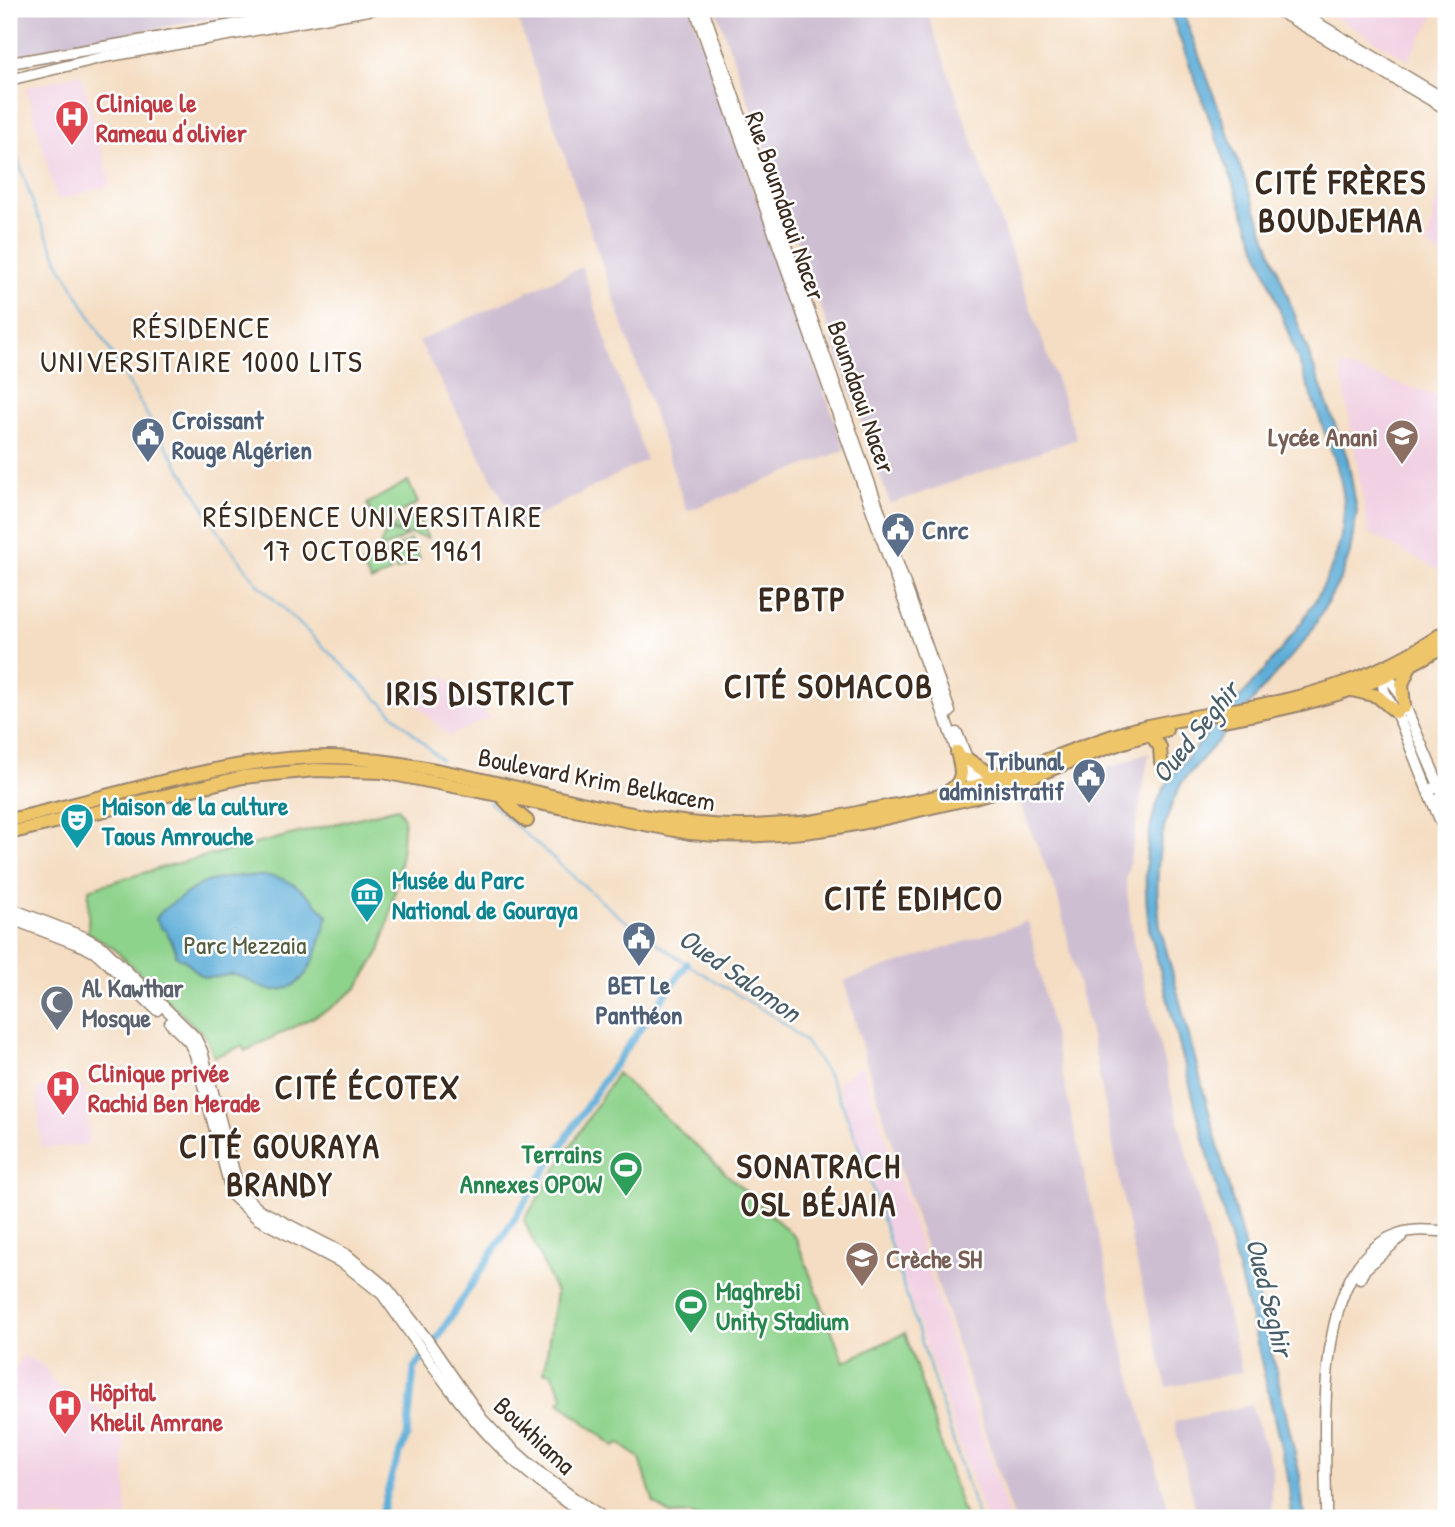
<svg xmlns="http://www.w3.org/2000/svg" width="1455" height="1527" font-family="'Patrick Hand',sans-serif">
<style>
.built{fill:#f1d0e3}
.industrial{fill:#cebed1}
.green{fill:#8ed38c;stroke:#647e55;stroke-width:2}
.water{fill:#5dadd8;stroke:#4c6c7b;stroke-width:2}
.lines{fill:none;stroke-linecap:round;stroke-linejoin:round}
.stream{stroke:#5dadd8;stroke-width:2}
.canal{stroke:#5dadd8;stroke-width:7}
.minor-casing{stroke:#988470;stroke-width:13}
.major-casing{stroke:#988470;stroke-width:16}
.minor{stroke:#fff;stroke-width:10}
.major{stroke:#eec569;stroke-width:12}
.labels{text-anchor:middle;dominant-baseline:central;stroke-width:5;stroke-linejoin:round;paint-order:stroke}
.health-label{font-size:26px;font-weight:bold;fill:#be3a42;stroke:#fff;text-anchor:start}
.street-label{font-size:26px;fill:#3b2a1e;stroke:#fff}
.service-label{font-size:26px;font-weight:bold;fill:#4e5e75;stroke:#fff;text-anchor:start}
.education-label{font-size:26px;font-weight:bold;fill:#785e54;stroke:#fff;text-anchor:end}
.culture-label{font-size:26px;font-weight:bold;fill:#0d838f;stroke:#fff;text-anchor:start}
.park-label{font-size:26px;fill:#545d3f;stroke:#fff}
.worship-label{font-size:26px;font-weight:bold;fill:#5b616d;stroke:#fff;text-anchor:start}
.leisure-label{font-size:26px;font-weight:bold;fill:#27864d;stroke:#fff;text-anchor:end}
.water-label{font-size:28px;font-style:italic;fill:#495e68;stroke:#fff}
.quarter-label{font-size:30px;letter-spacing:2px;fill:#3b2a1e;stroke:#fff}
.district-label{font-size:33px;font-weight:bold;letter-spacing:2px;fill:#3b2a1e;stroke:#fff}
</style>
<rect width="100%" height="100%" fill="#fff"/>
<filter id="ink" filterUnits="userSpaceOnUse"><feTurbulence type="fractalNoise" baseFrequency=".0143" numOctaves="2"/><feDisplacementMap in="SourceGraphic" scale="14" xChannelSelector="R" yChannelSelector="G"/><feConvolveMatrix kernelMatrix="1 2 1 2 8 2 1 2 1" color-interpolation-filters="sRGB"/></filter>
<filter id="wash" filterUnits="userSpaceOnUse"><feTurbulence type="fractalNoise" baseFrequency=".00686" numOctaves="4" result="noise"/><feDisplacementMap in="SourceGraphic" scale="28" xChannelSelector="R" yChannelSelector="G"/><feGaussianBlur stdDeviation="1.57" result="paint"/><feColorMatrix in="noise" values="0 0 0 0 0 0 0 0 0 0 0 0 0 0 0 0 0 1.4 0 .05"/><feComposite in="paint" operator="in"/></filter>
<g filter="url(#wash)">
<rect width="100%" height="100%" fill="#f4ddc2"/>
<g class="built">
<polygon points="1322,9 1438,9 1408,60"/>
<polygon points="81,73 111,185 57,200 26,88"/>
<polygon points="1442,171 1446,174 1446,259 1427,245"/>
<polygon points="1340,365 1446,399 1446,574 1369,533"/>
<polygon points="444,676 490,717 449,736 409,697"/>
<polygon points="862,1065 1009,1518 985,1518 837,1083"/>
<polygon points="85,1085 89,1145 41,1148 37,1088"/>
<polygon points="22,1355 43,1365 54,1384 103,1411 115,1425 124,1441 127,1518 9,1518 9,1371 17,1367"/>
</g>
<g class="industrial">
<polygon points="17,9 259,9 16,55 9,49"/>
<polygon points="556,9 690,9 845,450 687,511 517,17"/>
<polygon points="716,9 926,9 1077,439 890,504"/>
<polygon points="582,267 646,460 517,526 419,341"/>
<polygon points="1149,753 1126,881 1133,940 1242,1372 1167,1387 1133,1248 1094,1049 1057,894 1019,801"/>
<polygon points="1028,921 1124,1351 1171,1518 1013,1518 868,1068 844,981"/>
<polygon points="1251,1405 1272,1466 1272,1518 1198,1518 1174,1422"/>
</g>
<g class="green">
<polygon points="408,481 418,503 382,522 373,516 367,504"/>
<polygon points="416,514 428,538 389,529"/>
<polygon points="387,531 390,531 407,536 382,549 380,545"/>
<polygon points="410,540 420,558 396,571 387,553"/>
<polygon points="382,554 391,572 371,582 362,565"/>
<polygon points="398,808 404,818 400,865 391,911 380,951 357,988 328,1010 245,1051 242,1046 214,1057 206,1037 113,948 88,932 89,889 167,866"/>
<polygon points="617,1073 796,1238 844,1362 905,1333 965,1518 697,1518 690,1514 672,1515 654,1503 640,1459 619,1443 614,1446 559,1402 564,1397 551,1372 544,1372 556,1293 524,1220"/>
</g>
<g class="water">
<path d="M1169 9H1182L1348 460 1357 511 1350 553 1341 578 1308 637 1182 782C1157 830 1154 873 1160 926L1268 1336 1300 1476 1304 1518H1292L1288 1478 1256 1339 1149 928C1144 888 1143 845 1156 806 1165 779 1187 758 1205 737 1258 675 1342 598 1344 510 1345 495 1340 478 1336 463Z"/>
<path d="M241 876C250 877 260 875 269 876 295 878 312 899 328 916 318 945 312 993 271 990 259 989 248 978 236 975 226 973 215 980 205 977 197 975 193 968 188 963 185 960 179 958 175 955L176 951 166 931 161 928 156 919C161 910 169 905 177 900 203 881 209 879 241 876Z"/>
</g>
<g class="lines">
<g class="stream">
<polyline points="9,134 36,212 61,266 149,418 225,541 258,584 441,760"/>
<polyline points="489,802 616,914 687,964 781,1021 805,1042 827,1073 843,1106 860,1150 978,1518"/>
</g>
<g class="canal">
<polyline points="436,1340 605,1078 687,964"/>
<polyline points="380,1518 393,1471 407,1436 414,1370 422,1358"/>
</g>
</g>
</g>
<g filter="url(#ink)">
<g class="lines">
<g class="minor-casing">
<g id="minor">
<polyline points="695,9 957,752 963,768 978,791"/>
<polyline points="703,9 950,712"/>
<polyline points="1275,9 1446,109"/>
<polyline points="1294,9 1446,100"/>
<polyline points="10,63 325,9"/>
<polyline points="13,79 104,57 374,9"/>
<polyline points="1381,672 1384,691 1401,723 1429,794"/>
<polyline points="1384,672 1398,690 1441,790"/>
<polyline points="957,733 971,768 986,787"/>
<circle cx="1436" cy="794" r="6"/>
<polyline points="1431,798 1446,834"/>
<polyline points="9,908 84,937 102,947 195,1037 202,1051 239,1191 258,1209 347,1255 387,1288 426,1338 482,1419 499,1437 541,1474 601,1518"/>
<polyline points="9,918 85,947 98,954 157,1010"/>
<path d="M170 1023 189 1042 195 1054 232 1195 258 1219 344 1264 382 1294C418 1343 451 1396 493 1440 521 1470 556 1494 589 1518"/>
<polyline points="1360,1278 1365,1269 1401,1237"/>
<path d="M1326 1518C1327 1442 1308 1267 1398 1234 1413 1228 1431 1231 1446 1231"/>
</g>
</g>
<g class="major-casing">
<g id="major">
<polyline points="1352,690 1377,696 1396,712"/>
<polyline points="1404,707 1402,684 1411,664"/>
<path d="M1222 720C1301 707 1379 688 1446 644"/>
<polyline points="1151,735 1160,747 1161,762"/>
<polyline points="967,759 985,771 1004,775"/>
<path d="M949 791C966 780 961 768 957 752"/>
<polyline points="500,795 515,811 527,821"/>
<path d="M9 820C116 797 243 750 352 758 474 768 590 815 711 825 736 827 761 826 785 824 813 823 839 817 866 811 905 803 944 797 982 784 1034 767 1084 743 1136 729 1187 716 1239 711 1290 699 1345 686 1400 664 1446 631"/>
<path d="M9 833 243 777 315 770 383 772 690 833C772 841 844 829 923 809 947 803 972 799 995 791 1052 770 1107 744 1166 730"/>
</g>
</g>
<use href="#minor" class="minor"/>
<use href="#major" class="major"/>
</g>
</g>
<defs>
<g id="hospital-pin" transform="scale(1.75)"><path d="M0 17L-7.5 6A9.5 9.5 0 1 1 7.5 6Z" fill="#e0444e" stroke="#fff"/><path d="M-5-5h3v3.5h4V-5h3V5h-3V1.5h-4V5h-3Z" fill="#fff"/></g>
<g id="civic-pin" transform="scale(1.75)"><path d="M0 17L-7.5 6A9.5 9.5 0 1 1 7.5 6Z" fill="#5c6f8a" stroke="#fff"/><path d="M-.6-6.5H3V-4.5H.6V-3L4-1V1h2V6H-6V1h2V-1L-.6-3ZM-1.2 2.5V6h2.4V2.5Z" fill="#fff"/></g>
<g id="school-pin" transform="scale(1.75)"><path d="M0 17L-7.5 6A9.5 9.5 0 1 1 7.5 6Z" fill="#8d6e63" stroke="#fff"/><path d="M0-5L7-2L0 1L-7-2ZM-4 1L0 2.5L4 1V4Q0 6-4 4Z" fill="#fff"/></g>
<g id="theatre-pin" transform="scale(1.75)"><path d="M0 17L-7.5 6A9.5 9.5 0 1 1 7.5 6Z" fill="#0f9aa8" stroke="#fff"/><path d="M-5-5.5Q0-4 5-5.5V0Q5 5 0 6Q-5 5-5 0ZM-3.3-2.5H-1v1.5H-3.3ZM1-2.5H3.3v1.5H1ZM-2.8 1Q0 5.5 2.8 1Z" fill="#fff"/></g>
<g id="museum-pin" transform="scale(1.75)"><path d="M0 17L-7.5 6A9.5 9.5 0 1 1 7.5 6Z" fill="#0f9aa8" stroke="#fff"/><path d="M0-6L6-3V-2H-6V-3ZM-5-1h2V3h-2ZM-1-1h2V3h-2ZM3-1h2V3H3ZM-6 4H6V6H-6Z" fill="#fff"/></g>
<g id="mosque-pin" transform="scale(1.75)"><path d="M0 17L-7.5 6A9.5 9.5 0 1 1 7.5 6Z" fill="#6b7280" stroke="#fff"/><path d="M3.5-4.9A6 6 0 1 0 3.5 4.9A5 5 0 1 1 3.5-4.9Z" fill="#fff"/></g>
<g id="stadium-pin" transform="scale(1.75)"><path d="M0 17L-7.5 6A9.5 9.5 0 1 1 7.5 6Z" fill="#2e9e5b" stroke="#fff"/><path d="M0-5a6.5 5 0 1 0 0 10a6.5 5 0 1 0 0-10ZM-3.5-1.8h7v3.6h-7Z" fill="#fff"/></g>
</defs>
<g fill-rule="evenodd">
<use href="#hospital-pin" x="72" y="117"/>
<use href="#civic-pin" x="148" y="434"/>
<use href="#school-pin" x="1402" y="436"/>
<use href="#civic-pin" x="898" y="529"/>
<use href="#civic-pin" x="1089" y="775"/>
<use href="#theatre-pin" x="77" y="820"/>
<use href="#museum-pin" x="367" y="894"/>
<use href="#civic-pin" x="639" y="938"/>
<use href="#mosque-pin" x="57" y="1002"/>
<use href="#hospital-pin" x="63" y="1087"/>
<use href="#stadium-pin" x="626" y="1168"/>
<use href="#school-pin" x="862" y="1258"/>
<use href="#stadium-pin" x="691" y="1305"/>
<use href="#hospital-pin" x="65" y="1406"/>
</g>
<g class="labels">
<g class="health-label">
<text x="96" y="102">Clinique le<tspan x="96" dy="30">Rameau d'olivier</tspan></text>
<text x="88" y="1072">Clinique privée<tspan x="88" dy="30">Rachid Ben Merade</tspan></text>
<text x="90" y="1391">Hôpital<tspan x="90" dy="30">Khelil Amrane</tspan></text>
</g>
<g class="street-label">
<text transform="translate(786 206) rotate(71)">Rue Boumdaoui Nacer</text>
<text transform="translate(862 397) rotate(71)">Boumdaoui Nacer</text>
<text transform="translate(597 779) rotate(11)">Boulevard Krim Belkacem</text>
<text transform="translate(535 1435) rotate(43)">Boukhiama</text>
</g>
<g class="service-label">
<text x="172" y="419">Croissant<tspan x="172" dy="30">Rouge Algérien</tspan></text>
<text x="922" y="529">Cnrc</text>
<text x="1064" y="760" text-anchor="end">Tribunal<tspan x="1064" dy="30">administratif</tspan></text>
<text x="639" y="984" text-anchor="middle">BET Le<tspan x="639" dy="30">Panthéon</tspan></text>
</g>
<g class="education-label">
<text x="1378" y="436">Lycée Anani</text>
<text x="886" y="1258" text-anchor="start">Crèche SH</text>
</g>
<g class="culture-label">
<text x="102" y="805">Maison de la culture<tspan x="102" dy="30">Taous Amrouche</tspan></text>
<text x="392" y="879">Musée du Parc<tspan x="392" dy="30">National de Gouraya</tspan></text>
</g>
<g class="park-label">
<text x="245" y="944">Parc Mezzaia</text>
</g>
<g class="worship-label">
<text x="82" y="987">Al Kawthar<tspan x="82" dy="30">Mosque</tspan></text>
</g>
<g class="leisure-label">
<text x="602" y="1153">Terrains<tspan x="602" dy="30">Annexes OPOW</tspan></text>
<text x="716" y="1290" text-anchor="start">Maghrebi<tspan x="716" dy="30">Unity Stadium</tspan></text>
</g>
<g class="water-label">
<text transform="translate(1195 732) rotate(-51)">Oued Seghir</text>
<text transform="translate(740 975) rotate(35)">Oued Salomon</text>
<text transform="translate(1270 1297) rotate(76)">Oued Seghir</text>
</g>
<g class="quarter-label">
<text x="202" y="327">RÉSIDENCE<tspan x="202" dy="34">UNIVERSITAIRE 1000 LITS</tspan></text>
<text x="373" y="516">RÉSIDENCE UNIVERSITAIRE<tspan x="373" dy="34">17 OCTOBRE 1961</tspan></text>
</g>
<g class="district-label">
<text x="1341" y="182">CITÉ FRÈRES<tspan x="1341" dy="38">BOUDJEMAA</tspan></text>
<text x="803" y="599">EPBTP</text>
<text x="829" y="686">CITÉ SOMACOB</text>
<text x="480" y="693">IRIS DISTRICT</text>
<text x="914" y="898">CITÉ EDIMCO</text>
<text x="368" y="1087">CITÉ ÉCOTEX</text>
<text x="280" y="1146">CITÉ GOURAYA<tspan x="280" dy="38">BRANDY</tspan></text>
<text x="819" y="1166">SONATRACH<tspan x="819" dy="38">OSL BÉJAIA</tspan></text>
</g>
</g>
<rect width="1455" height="1527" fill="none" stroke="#fff" stroke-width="35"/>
</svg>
